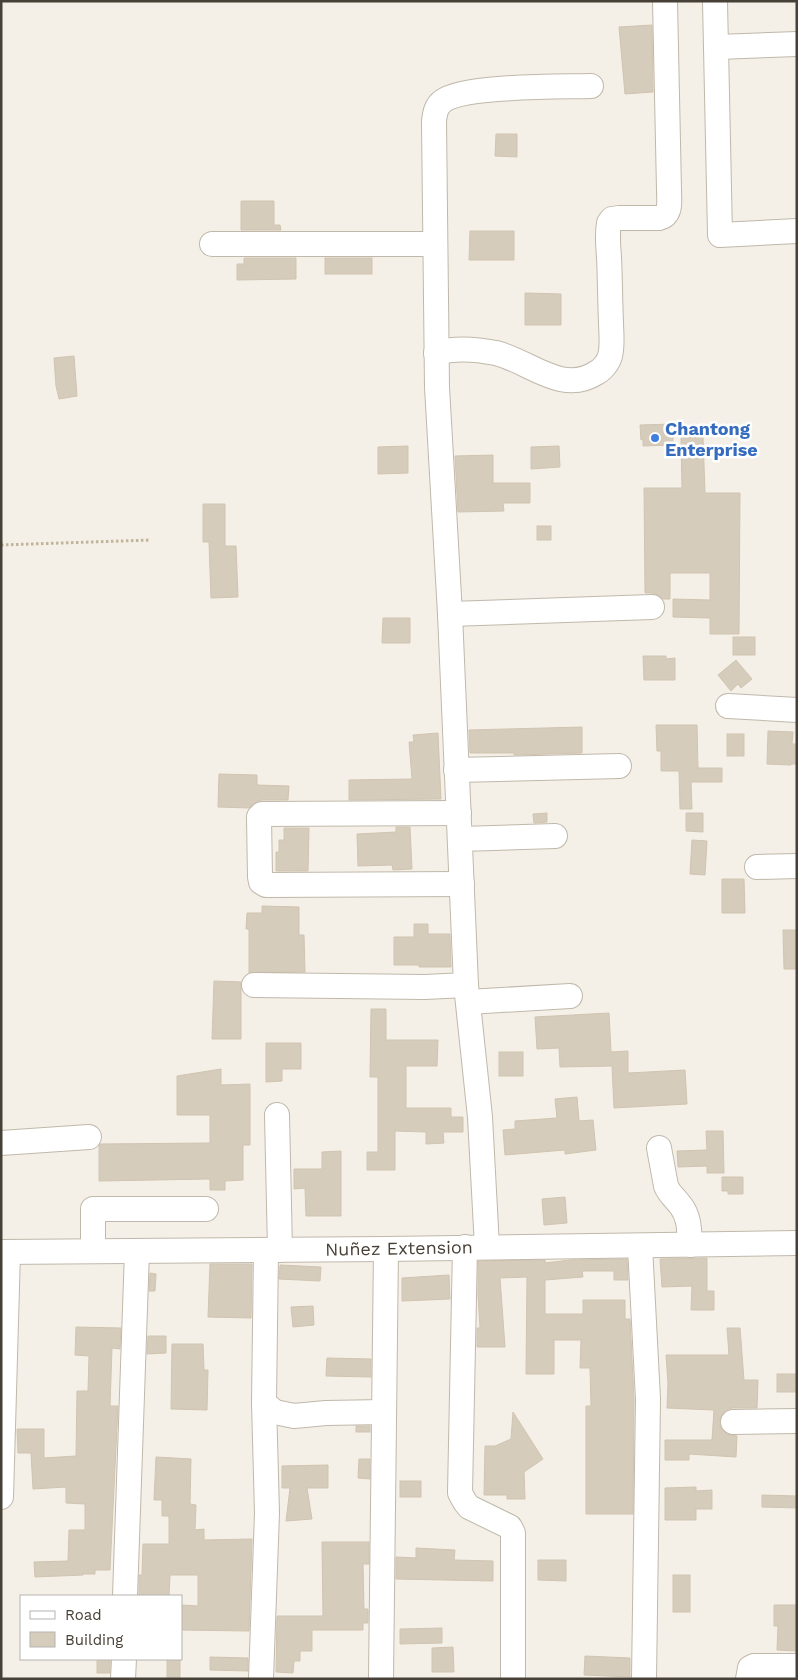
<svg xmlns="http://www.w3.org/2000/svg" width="798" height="1680" font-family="'Work Sans',sans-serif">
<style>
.building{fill:#d6ccbc;stroke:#d1c4b0}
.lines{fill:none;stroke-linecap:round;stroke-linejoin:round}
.minor-casing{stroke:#c0b8aa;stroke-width:26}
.path{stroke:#c2b49b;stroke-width:3;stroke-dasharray:2.5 2.5;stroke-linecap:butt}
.minor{stroke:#fff;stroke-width:24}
.shop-dot{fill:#3f7fe0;stroke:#fff;stroke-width:2}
.labels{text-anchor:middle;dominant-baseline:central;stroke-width:5;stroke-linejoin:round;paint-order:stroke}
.shop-label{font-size:18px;font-weight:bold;fill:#366cbe;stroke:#fff;text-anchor:start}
.street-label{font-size:18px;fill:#474036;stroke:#fff}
</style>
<rect width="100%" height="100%" fill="#f4f0e7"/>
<g class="building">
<polygon points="652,25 653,92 625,94 619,27"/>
<polygon points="496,134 517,134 517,157 495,156"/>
<polygon points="241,201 274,201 274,225 280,225 281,230 241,230"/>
<polygon points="470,231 514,231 514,260 469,260"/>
<polygon points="244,258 296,258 296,279 237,280 237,264 244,264"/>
<rect x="325" y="258" width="47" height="16"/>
<polygon points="525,293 561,294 561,325 525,325"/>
<polygon points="74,356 77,396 59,399 56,386 54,358"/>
<polygon points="673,424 673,445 643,446 643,439 641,440 640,425"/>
<polygon points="703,437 705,493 740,493 739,634 710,634 710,618 673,617 673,599 710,600 710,573 670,573 670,599 663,599 658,595 652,593 645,593 644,488 682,488 681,438"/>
<polygon points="408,446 408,473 378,474 378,447"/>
<polygon points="559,446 560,467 531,469 531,447"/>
<polygon points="493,455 493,483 530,483 530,503 503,503 504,511 458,512 455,456"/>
<polygon points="203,504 225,504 225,546 236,546 238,597 211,598 209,542 203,542"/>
<rect x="537" y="526" width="14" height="14"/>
<polygon points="383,618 410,618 410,643 382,643"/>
<rect x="733" y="637" width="22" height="18"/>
<polygon points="643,656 666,656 666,659 675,658 675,680 644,680"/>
<polygon points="736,660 752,679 741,688 738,684 731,691 718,675"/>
<polygon points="656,725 697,725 698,768 722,768 722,782 691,782 692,809 680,809 679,771 661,771 661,751 657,751"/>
<polygon points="582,727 582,753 514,755 514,753 470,753 469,730"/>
<polygon points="768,731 793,732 792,744 797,744 797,764 791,764 791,765 767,764"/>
<polygon points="438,733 441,799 349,800 349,780 412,779 409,742 414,742 413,735"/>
<rect x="727" y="734" width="17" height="22"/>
<polygon points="219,774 257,775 257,785 289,786 288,800 262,800 253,804 249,808 218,807"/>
<polygon points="547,813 547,822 534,823 533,814"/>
<polygon points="686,813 703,813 703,832 686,831"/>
<polygon points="396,827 410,827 412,869 393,870 392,865 358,866 357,834 396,832"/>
<polygon points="284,828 309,828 308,871 276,871 276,852 279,852 279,840 284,840"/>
<polygon points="692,840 707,841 705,875 690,874"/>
<polygon points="722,879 744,879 745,913 722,913"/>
<polygon points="262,906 299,907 299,935 304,935 305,972 249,973 249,929 246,929 247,913 262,913"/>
<polygon points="414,924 428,924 428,934 450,934 451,967 419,967 419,965 394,965 394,937 414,937"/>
<polygon points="783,930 797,930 797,969 784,969"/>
<polygon points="214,981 241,982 241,1039 212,1039"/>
<polygon points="371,1009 386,1009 386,1040 438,1040 437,1066 406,1066 406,1108 451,1108 451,1117 463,1117 463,1132 443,1132 444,1143 426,1144 426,1132 395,1131 395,1170 367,1170 367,1152 378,1152 378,1077 370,1077"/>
<polygon points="609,1013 611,1052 628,1051 628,1073 685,1070 687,1104 614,1108 612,1066 560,1067 559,1048 537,1049 535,1017"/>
<polygon points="266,1043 301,1043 301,1069 282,1069 282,1081 266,1082"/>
<rect x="499" y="1052" width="24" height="24"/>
<polygon points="221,1069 221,1085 250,1084 250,1145 243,1145 243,1180 225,1181 225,1190 210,1190 210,1179 99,1181 99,1146 100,1144 210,1143 210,1115 177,1115 177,1076"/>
<polygon points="577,1097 579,1121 593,1120 596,1150 565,1154 565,1150 505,1155 503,1130 515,1129 515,1121 557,1118 555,1099"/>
<polygon points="706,1131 723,1131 724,1173 707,1173 707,1166 678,1167 677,1151 707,1150"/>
<polygon points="341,1151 341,1216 306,1216 305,1188 294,1189 294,1169 322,1169 322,1152"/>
<polygon points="722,1177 743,1177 743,1194 728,1194 728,1191 722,1191"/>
<polygon points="565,1197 567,1223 544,1225 542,1199"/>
<polygon points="707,1258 707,1291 714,1291 714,1310 691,1310 692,1286 662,1287 660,1259"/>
<polygon points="627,1259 628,1280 614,1280 614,1271 582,1271 583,1277 545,1280 545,1314 583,1314 583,1300 625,1300 625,1319 630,1319 634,1399 633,1514 586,1514 586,1406 591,1406 590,1368 580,1368 581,1340 554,1340 554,1374 526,1374 527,1277 500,1278 505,1347 477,1347 477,1328 480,1328 478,1295 478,1261 545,1260 545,1263 570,1260"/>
<polygon points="210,1264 252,1264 251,1318 208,1317"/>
<polygon points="280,1265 321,1267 320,1281 279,1279"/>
<polygon points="150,1273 156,1274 155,1291 149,1291"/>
<polygon points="449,1275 450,1299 402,1301 402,1278"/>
<polygon points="313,1306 314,1325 293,1327 291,1307"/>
<polygon points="76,1327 121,1328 120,1349 112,1348 110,1406 118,1406 110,1570 95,1570 95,1574 83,1574 83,1575 35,1577 34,1562 68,1561 69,1530 85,1530 85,1504 66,1503 66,1487 33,1489 31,1453 18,1453 17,1429 44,1429 44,1458 76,1456 77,1391 88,1391 89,1356 75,1355"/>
<polygon points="727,1328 740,1328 744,1380 758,1380 757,1408 732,1408 726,1410 721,1416 719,1423 722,1429 727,1434 737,1436 736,1457 689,1454 689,1460 665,1460 665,1440 712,1440 714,1410 667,1408 668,1383 666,1355 729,1355"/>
<polygon points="148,1336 166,1336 166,1353 147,1354"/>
<polygon points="172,1344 203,1344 204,1370 208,1370 207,1410 171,1409"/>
<polygon points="327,1358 371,1359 371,1377 326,1376"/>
<rect x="777" y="1374" width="20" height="18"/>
<polygon points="513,1412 543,1459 524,1472 525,1499 507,1499 507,1495 484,1495 485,1446 495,1446 511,1439"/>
<rect x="356" y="1426" width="14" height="6"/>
<polygon points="156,1457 191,1459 190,1504 196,1505 195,1530 204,1529 204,1540 252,1539 249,1631 181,1630 181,1605 198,1606 198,1575 170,1575 169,1596 139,1596 139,1575 142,1575 143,1544 169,1544 169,1516 162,1516 162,1500 154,1500"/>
<polygon points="359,1459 370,1459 370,1479 358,1478"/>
<polygon points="328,1465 328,1488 307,1488 312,1519 286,1521 290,1488 282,1488 282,1466"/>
<rect x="400" y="1481" width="21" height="16"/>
<polygon points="696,1487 696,1491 712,1490 712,1509 696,1509 696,1520 665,1520 665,1488"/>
<polygon points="762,1495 797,1496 797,1508 762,1507"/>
<polygon points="322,1542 369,1542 369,1564 363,1564 364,1609 368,1609 368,1623 363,1623 363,1630 312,1630 312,1651 300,1651 300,1661 294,1661 293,1673 276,1672 277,1616 323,1616"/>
<polygon points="416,1548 455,1550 454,1560 493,1561 493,1581 396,1579 396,1557 416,1558"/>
<polygon points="538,1560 566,1560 566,1581 538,1580"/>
<rect x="673" y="1575" width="17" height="37"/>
<polygon points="774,1605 797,1605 797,1651 777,1650 778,1626 774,1626"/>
<polygon points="442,1628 442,1643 400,1644 400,1629"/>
<polygon points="453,1647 454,1672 432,1672 432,1648"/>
<polygon points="585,1656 630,1658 630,1677 584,1675"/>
<polygon points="210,1657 248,1658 248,1671 210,1670"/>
<rect x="97" y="1659" width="13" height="14"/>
<rect x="167" y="1659" width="13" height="20"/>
</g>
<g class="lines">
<g class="minor-casing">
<g id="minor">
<polyline points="715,1 720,235 797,231"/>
<polyline points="717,47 797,44"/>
<polyline points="212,244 434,244"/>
<path d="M436 353C456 347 476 349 496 353 529 361 562 395 596 373 602 370 608 363 610 356 613 345 611 333 611 322 610 300 610 278 609 257 608 246 607 234 609 223L612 219 619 218H659C672 215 669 201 669 190L665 1"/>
<polyline points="450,614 652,607"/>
<polyline points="728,706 797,710"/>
<polyline points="456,770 619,766"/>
<polyline points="459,813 262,814 259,817 260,877 261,882 266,885 462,884"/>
<polyline points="460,839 555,836"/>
<polyline points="757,867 797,866"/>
<polyline points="254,985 425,987 466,985"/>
<polyline points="468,1002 570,996"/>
<polyline points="277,1115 280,1250"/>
<polyline points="1,1143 89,1137"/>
<path d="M659 1148 666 1186C669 1194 676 1199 681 1206 690 1218 689 1231 690 1245"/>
<polyline points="640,1246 648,1399 644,1679"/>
<polyline points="465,1247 460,1493 465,1502 469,1507 510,1527 513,1533 513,1679"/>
<path d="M487 1247 480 1117 466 985 450 614 437 387 434 121C435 113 436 106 443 101 464 85 561 87 591 86"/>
<polyline points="93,1251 93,1209 206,1209"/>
<polyline points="1,1252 386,1249 797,1243"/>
<polyline points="264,1403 275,1412 294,1416 326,1413 384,1412"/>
<polyline points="733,1422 797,1421"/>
<polyline points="1,1497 8,1252"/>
<polyline points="125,1596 137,1251"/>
<polyline points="123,1679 124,1659"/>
<polyline points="261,1679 267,1513 264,1403 266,1250"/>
<polyline points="381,1679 386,1249"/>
<polyline points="748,1679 750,1668 754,1666 797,1666"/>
</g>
</g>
<polyline class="path" points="1,545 150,540"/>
<use href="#minor" class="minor"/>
</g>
<circle class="shop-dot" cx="655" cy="438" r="5"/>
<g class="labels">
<g class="shop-label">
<text x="665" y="428">Chantong<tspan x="665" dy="21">Enterprise</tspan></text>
</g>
<g class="street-label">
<text transform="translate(399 1248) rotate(-1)">Nuñez Extension</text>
</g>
</g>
<rect width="798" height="1680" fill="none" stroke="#474036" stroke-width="5"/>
<rect x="20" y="1595" width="162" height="65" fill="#ffffff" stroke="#b5b3af"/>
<rect x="30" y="1611" width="25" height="8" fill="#ffffff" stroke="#b5b3af"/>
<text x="65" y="1620" font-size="15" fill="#474036">Road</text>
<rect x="30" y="1632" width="25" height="15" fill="#d6ccbc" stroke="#b5b3af"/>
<text x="65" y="1645" font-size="15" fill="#474036">Building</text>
</svg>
